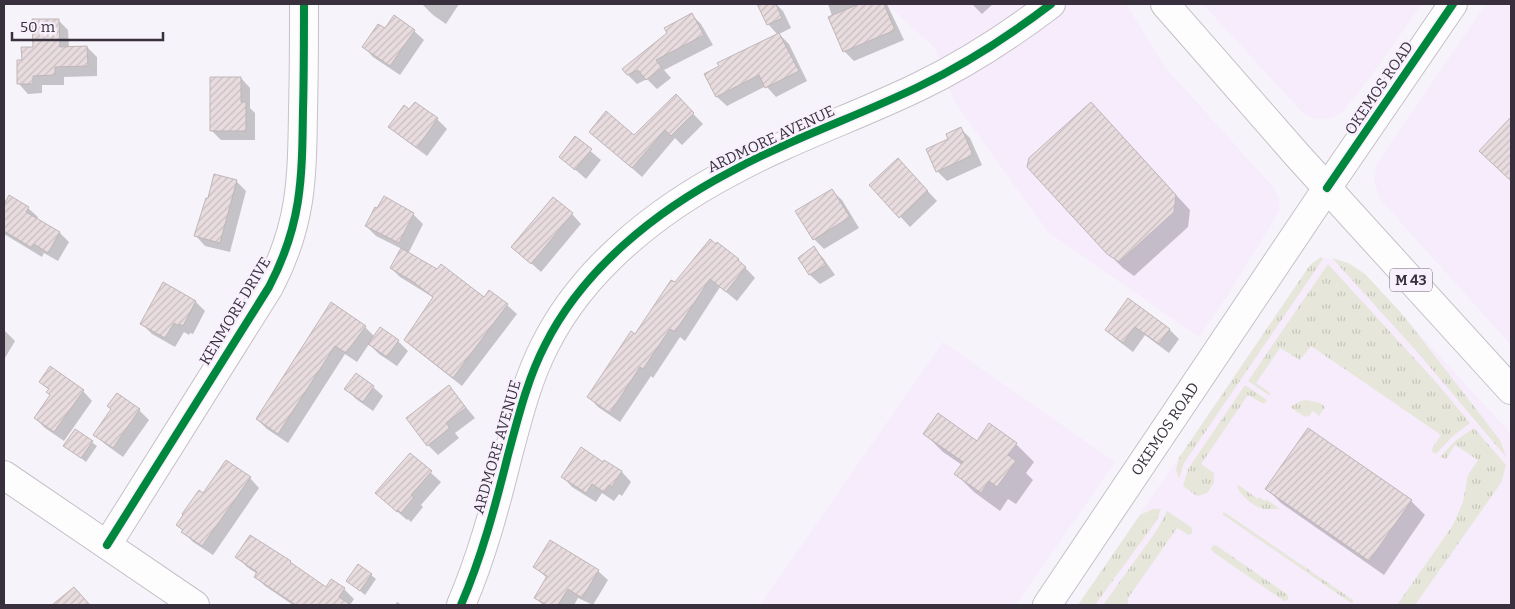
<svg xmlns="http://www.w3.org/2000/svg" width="1515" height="609" font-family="Bitter,serif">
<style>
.built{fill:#f6ecfc}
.grass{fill:url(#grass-tufts)}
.shadow{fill:#0003}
.building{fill:url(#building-hatch);stroke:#bfb6b8}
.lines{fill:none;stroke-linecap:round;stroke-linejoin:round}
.minor-casing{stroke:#c6c0c9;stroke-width:30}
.major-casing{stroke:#c6c0c9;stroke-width:30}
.minor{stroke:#fefdfe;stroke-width:28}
.major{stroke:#fefdfe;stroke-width:28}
.cycleway-casing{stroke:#f8f0fd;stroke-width:11}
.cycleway{stroke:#00873e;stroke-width:8}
.labels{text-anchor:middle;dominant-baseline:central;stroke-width:5;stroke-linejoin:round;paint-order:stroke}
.shield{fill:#f8f0fd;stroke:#726a77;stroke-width:1}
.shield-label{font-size:14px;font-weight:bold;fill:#38303d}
.street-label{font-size:15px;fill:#38303d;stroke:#f8f0fd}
</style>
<defs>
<pattern id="grass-tufts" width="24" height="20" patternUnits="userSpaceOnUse" patternTransform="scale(1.25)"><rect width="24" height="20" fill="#e6e7da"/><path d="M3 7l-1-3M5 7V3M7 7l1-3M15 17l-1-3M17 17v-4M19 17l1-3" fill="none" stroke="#c6c6bc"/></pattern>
<pattern id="building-hatch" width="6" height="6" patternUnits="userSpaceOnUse" patternTransform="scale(1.25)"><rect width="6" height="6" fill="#e8dcdf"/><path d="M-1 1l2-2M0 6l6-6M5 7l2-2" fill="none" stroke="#c8bdc0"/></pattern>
</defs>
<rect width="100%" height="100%" fill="#f7f3fa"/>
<g class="built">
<polygon points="886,4 1125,4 1130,10 1164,66 1274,188 1279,198 1279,212 1229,293 1199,337 1048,232 954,101 935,48"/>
<polygon points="1203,4 1422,4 1371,76 1344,110 1336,116 1326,119 1317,119 1308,116 1300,110"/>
<polygon points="1486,4 1511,4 1511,345 1380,199 1374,181 1377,164 1382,156"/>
<polygon points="1321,257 1348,263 1365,274 1511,434 1511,605 1078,605 1310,265"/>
<polygon points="943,342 1115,462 1016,605 760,605"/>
</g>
<g class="grass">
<polygon points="1321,257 1323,259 1184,463 1179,479 1176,470 1179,458 1310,265"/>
<polygon points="1332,258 1348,263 1365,274 1403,315 1500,440 1506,457 1419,354"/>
<polygon points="1328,264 1435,381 1470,423 1452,437 1436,454 1432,452 1432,449 1441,435 1311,346 1300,360 1280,348 1256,383 1269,392 1270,396 1248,381"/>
<polygon points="1245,385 1267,400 1265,403 1262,403 1248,395 1201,464 1214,473 1214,483 1207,493 1197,496 1183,486 1188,469"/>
<polygon points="1307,400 1320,403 1325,407 1319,416 1313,411 1308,417 1306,415 1305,417 1290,407 1301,401"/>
<polygon points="1474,428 1506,465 1501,483 1415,605 1397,605 1453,525 1463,502 1468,475 1478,460 1455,445 1446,459 1440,457 1455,441"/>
<path d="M1237 484 1258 499 1259 497 1265 501 1266 499 1280 509C1274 509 1265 510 1260 508 1251 504 1238 494 1237 484Z"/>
<polygon points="1153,509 1161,509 1157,520 1095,605 1078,605 1140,515"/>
<polygon points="1167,511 1191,527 1192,529 1192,533 1189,535 1177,528 1128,598 1128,605 1103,605 1157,530"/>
<polygon points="1224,512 1353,600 1353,602 1351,603 1222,514"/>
<polygon points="1213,545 1217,546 1288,595 1288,600 1284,601 1213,552 1211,549"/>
</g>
<g class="shadow">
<polygon points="424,4 459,4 446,24 433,15 423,5"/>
<polygon points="767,4 776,4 783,11 791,28 779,34 789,44 807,81 776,97 766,86 727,106 717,97 706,74 778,35 768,24 760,7"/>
<polygon points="828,4 887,4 904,40 854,61 844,51"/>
<polygon points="972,4 993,4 982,14"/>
<polygon points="692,15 701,24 713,45 664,70 671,78 657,89 647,79 637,84 628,75"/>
<polygon points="58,20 68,30 69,48 87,47 97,57 97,76 64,77 64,85 42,85 42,93 28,94 19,84 23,61"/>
<polygon points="414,31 424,40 400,75 373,57 364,47"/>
<polygon points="241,78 250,88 250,108 255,113 255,140 221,140 211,130"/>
<polygon points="676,96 703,124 682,145 675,138 642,177 591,132 634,136"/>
<polygon points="410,111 437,119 447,129 427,156 400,136 390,127"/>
<polygon points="1105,118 1190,210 1188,227 1134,276 1123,268 1108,253"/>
<polygon points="1511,119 1511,180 1481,150"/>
<polygon points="960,128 970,138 982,165 947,181 937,171"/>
<polygon points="575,138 601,160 586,179 560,156"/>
<polygon points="908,170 937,201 910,227 871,185"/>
<polygon points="236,181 246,191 230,252 205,246 196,236"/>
<polygon points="832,191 842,200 859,228 824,249 814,239"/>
<polygon points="4,200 28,208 38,217 37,219 60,233 69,242 58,261 44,253 42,257 4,234"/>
<polygon points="413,214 423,224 408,254 484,298 507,305 517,314 462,386 415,349 406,340 434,298 400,277 391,268 402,249 376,236 366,226"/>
<polygon points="572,214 581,224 541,272 513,247"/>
<polygon points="814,248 823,258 835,275 820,284 810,275 799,258"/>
<polygon points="738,260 755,278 737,301 720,287 685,341 680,337 653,378 651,376 620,422 598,407 589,397 675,284"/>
<polygon points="164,284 196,302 205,311 193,334 190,333 189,335 184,332 175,347 152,334 142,324"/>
<polygon points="1128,300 1169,329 1179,339 1169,353 1145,335 1133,352 1116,339 1106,330"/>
<polygon points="365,327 375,337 380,329 398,341 408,351 397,366 379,354 369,344 357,362 345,354 288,443 267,429 257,419 289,372"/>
<polygon points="4,330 15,341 5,358 4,357"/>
<polygon points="40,382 83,391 92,401 64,441 45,428 35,418 51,395 49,390"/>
<polygon points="373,387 383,396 373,411 356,399 346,389"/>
<polygon points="449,387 475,418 455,433 459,438 438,455 428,445"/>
<polygon points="139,410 149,420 123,457 105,444 95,435"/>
<polygon points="75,430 97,446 86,462 65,446"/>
<polygon points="925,434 978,442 1016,444 1034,462 1026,473 1033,480 1016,504 1008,499 1000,511 974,492 956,474 962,465 943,452"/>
<polygon points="411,455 441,482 421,505 423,507 411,522 408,519 407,520 376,493"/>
<polygon points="605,462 622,472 631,482 622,496 619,494 614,501 602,493 596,502 572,487 563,477 603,464"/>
<polygon points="250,478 259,488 213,555 193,542 183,532 204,495"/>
<polygon points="1267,489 1411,501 1425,515 1384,575 1281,503"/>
<polygon points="237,557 326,589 332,581 344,589 354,599 350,605 293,605 265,586 255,576 257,574 247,567"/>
<polygon points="535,567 598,571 608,580 593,605 578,598 574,605 543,605 535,597 547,578"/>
<polygon points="371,575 376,579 365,595 348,581"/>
<polygon points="397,602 402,605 395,605"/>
</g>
<g class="building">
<polygon points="757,4 776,4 782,18 767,25"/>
<polygon points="859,4 884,4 895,30 843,52 828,17"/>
<polygon points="692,13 704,35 656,60 662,68 646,80 638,70 627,75 622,69 667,33 664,28"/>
<polygon points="394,15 415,30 390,66 362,47 378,24 385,28"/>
<polygon points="32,19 59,19 60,47 87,46 88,66 55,67 55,75 33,76 33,84 17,84 17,60 22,60 21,47 33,47"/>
<polygon points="779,33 799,71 765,88 759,75 716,97 704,74 719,66 717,63"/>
<polygon points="210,77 241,77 241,102 246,102 246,131 210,131"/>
<polygon points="676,94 694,113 671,136 665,130 632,168 589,132 606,111 634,135"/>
<polygon points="415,102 438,118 417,148 388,127 404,105 409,109"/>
<polygon points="1091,102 1176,195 1174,212 1119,262 1107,254 1027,167 1029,158"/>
<polygon points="1511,117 1511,181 1479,151"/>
<polygon points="961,127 973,155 936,172 926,149 948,139 946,134"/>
<polygon points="575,136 592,149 575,170 559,157"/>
<polygon points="898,158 928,191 899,218 869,185"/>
<polygon points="214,174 237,180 220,243 194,236 206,198 208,198"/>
<polygon points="832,189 850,217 813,240 795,211"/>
<polygon points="9,195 29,207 26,212 60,232 48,253 34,244 32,248 4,231 4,205"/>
<polygon points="384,196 414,213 399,243 365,226 375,207 377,208"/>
<polygon points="553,197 573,213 531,264 511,247"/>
<polygon points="710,239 716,244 717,242 739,259 738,260 746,267 726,292 710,279 675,332 670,329 643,369 640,367 610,413 587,397 631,331 635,334 671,280 675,282"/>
<polygon points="814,246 826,265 809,275 798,258"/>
<polygon points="401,248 437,269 441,264 484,297 489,290 508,304 453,378 404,340 433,297 412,281 390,268"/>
<polygon points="163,282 196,301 183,326 180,324 179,326 174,323 165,338 140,324"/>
<polygon points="1128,298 1170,329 1159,344 1135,327 1123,343 1105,330"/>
<polygon points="331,302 366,326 346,353 335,346 278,434 256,419"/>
<polygon points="380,327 399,340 387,357 368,344"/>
<polygon points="50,366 84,390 54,432 34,418 50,395 46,392 49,389 39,382"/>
<polygon points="356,373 374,386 363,402 344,389"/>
<polygon points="449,385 466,408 446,423 450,428 427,446 406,418"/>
<polygon points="117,393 140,409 113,448 93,435 111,409 107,406"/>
<polygon points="938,413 977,441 989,423 1017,443 1008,455 1016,461 997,487 989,481 981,493 954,474 963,462 923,434"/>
<polygon points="1308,428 1412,500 1369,561 1265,489"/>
<polygon points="75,429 93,441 81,458 63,446"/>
<polygon points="581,447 603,462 604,460 622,471 612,487 609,485 604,492 592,484 586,493 561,477"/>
<polygon points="410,453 432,471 411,495 414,497 401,513 398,510 397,512 375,493"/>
<polygon points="226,460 251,477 202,546 181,532 183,530 176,525 183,515 182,514 199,490 203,493"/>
<polygon points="250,535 291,561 290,562 326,587 331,579 345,588 339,597 351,605 296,605 254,577 257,572 235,557"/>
<polygon points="550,540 599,570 582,598 568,589 558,605 547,605 534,598 547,576 533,567"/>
<polygon points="358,564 372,574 360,591 346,581"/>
<polygon points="74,587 90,605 52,605"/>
</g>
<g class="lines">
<g class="minor-casing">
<g id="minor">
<polyline points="1327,188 1453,4"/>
<polyline points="4,475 195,605"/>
<path d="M107 545 269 287C302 224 302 179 303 110 304 75 304 39 304 4"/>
<path d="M461 605C482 556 495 507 508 455 518 418 527 380 545 345 583 269 656 211 730 172 790 139 856 117 918 87 966 64 1009 36 1051 4"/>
</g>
</g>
<g class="major-casing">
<g id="major">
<polyline points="1165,4 1298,156 1511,390"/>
<path id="s1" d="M1047 605 1327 188"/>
</g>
</g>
<use href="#minor" class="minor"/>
<use href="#major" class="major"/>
<g class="cycleway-casing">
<g id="cycleway">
<polyline points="1327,188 1453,4"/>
<path d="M107 545 269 287C302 224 302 179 303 110 304 75 304 39 304 4"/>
<path d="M461 605C482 556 495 507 508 455 518 418 527 380 545 345 583 269 656 211 730 172 790 139 856 117 918 87 966 64 1009 36 1051 4"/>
</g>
</g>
<use href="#cycleway" class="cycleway"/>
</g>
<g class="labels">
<rect class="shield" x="1390" y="268.5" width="42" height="23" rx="4"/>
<g class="shield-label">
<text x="1411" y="280">M 43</text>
</g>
<g class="street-label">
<text transform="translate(1379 88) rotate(-56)">OKEMOS ROAD</text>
<text transform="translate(771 139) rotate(-25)">ARDMORE AVENUE</text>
<text transform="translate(235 311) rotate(-59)">KENMORE DRIVE</text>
<text stroke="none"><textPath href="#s1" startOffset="212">OKEMOS ROAD</textPath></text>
<text transform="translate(497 447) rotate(-74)">ARDMORE AVENUE</text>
</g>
</g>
<rect width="1515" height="609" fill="none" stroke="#38303d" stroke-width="10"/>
<path d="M12 32v8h151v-8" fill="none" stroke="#38303d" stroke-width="2.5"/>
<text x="20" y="32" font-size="15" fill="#38303d" stroke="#f8f0fd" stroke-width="4" paint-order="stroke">50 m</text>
</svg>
